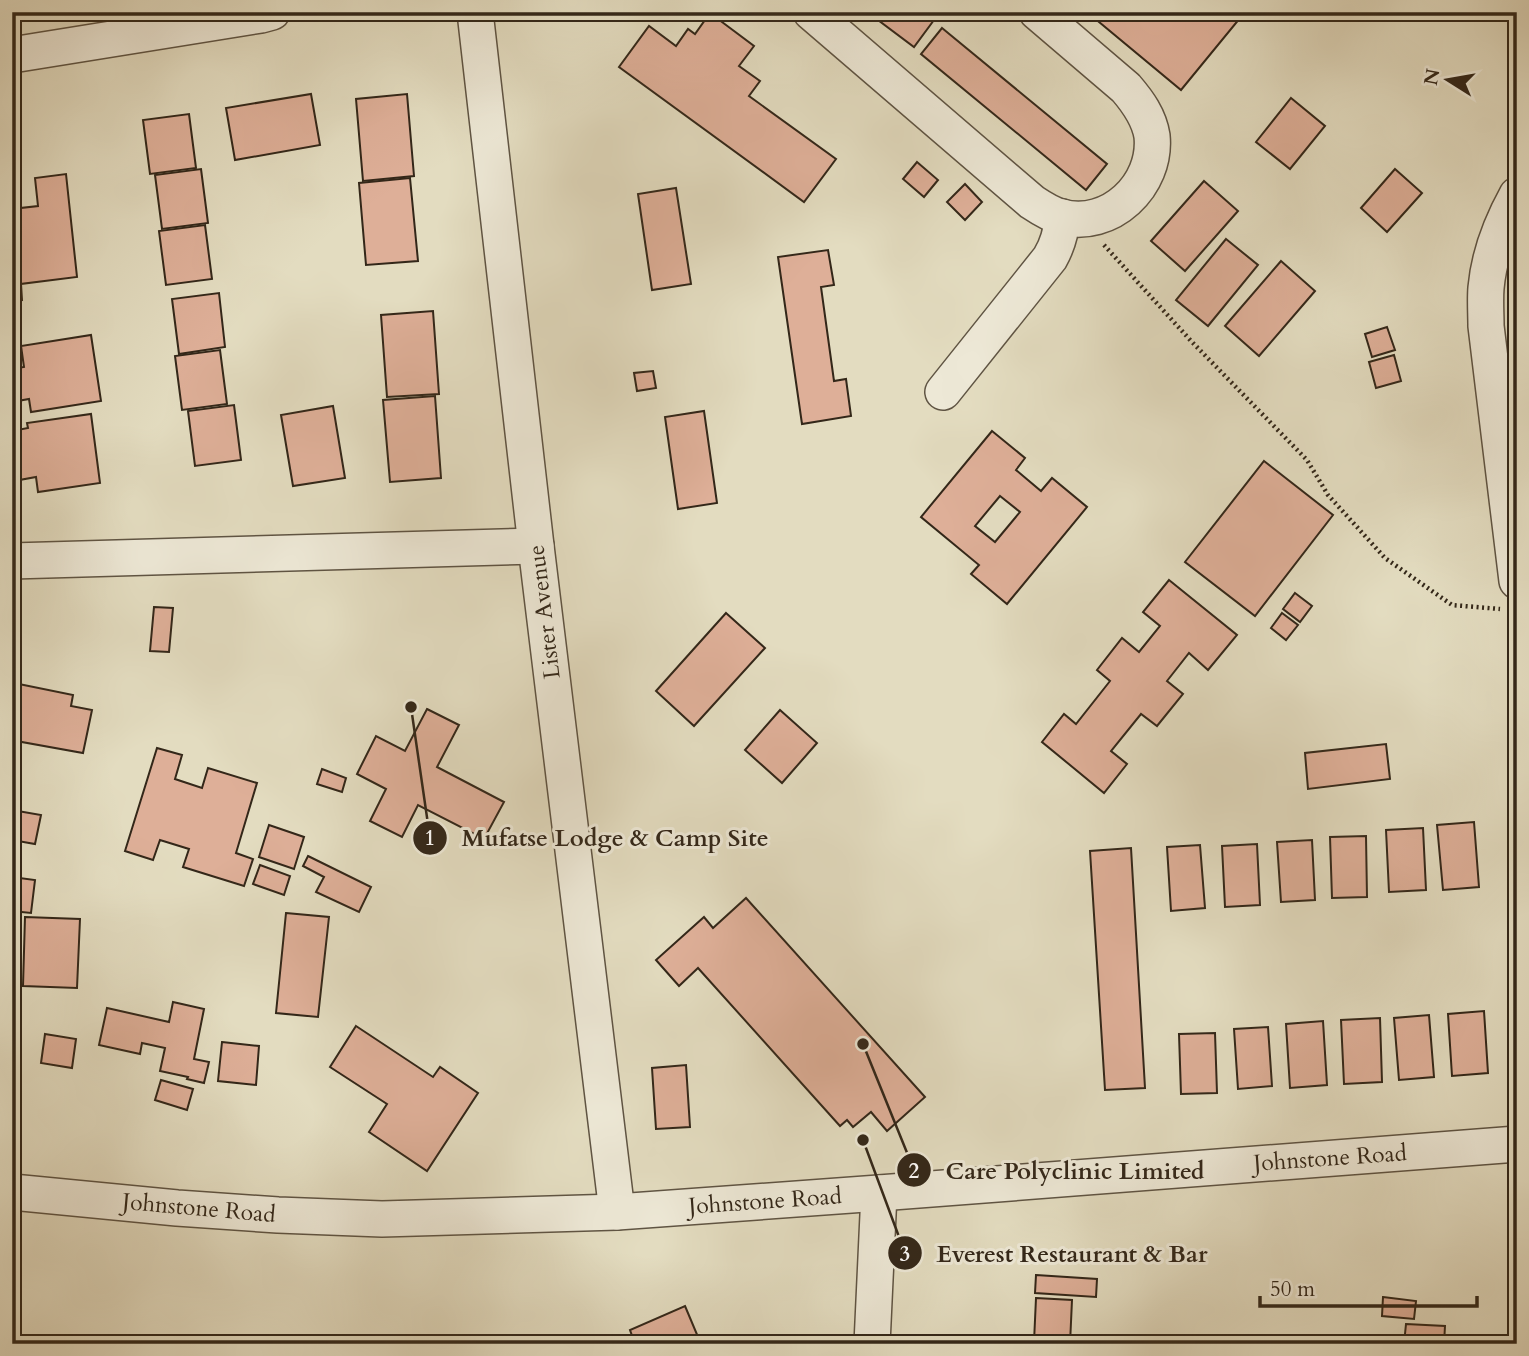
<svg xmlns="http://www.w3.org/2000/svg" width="1529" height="1356" font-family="Cardo,serif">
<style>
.building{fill:#deaf98;stroke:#332719;stroke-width:2;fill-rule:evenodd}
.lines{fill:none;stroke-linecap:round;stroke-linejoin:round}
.minor-casing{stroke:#5f5443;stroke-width:38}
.path{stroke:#332719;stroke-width:4.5;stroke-dasharray:2 3.5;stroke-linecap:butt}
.minor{stroke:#ede8d6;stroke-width:35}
.labels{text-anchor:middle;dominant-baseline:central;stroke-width:6;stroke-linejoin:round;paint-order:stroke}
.street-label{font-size:23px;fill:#332719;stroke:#ede8d6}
.leader{fill:none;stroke:#332719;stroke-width:2.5}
.callout-dot{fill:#332719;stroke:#ede8d6;stroke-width:2.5}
.mark-label{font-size:21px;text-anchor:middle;font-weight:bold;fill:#fff}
.callout-label{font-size:24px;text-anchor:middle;font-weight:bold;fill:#332719;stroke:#ede8d6;stroke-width:6;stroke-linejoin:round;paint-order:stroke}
</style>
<rect width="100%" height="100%" fill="#e3dcc0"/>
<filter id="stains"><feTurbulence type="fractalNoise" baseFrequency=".00286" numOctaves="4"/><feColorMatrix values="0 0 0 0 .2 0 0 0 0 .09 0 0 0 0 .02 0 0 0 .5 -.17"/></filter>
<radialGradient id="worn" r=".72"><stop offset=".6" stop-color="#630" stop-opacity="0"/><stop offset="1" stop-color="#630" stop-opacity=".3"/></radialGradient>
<g class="building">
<polygon points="884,12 924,12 934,20 914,47 878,20"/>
<polygon points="1087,12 1245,12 1181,90"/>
<polygon points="710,13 754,46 739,66 760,81 749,96 836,159 804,202 619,67 649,26 676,46 688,29 695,34"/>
<polygon points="942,28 1107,164 1086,190 921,54"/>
<polygon points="311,94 320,145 235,160 226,108"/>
<polygon points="407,94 414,176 363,181 356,99"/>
<polygon points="1291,98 1325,126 1290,169 1256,142"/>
<polygon points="189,114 196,168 150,174 143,120"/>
<polygon points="917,162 938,180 924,197 903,179"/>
<polygon points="201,169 208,223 162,229 155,175"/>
<polygon points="1395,169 1422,193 1387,232 1361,208"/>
<polygon points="66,174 77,277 21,284 22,300 12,301 12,209 38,206 35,178"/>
<polygon points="410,178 418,261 366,265 359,183"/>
<polygon points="1204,181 1238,211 1185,271 1151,241"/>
<polygon points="965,184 982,202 965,220 947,202"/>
<polygon points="676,188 691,284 652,290 638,194"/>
<polygon points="205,225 212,279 166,285 159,231"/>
<polygon points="1226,239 1258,265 1208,326 1176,300"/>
<polygon points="828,250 834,285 821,287 834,381 846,379 851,416 802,424 778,257"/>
<polygon points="1281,261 1315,291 1259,356 1225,326"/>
<polygon points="219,293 225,347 179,354 172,299"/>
<polygon points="433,311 439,394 387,397 381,315"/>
<polygon points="1387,327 1395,350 1372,357 1365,334"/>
<polygon points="91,335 101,401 31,412 29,399 12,402 12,369 24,367 21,346"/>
<polygon points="220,350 227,404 182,410 175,356"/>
<polygon points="1394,355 1401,381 1376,388 1369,362"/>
<polygon points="653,371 656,388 637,391 634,373"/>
<polygon points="435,396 441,478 390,482 383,400"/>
<polygon points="234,405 241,460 195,466 188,411"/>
<polygon points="333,406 345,478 293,486 281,415"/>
<polygon points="704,411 717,503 678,509 665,417"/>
<polygon points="91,414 100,483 38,492 36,477 14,481 12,468 12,431 28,428 27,423"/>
<path d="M992 431 1025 458 1016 470 1041 491 1052 478 1087 507 1007 604 971 574 979 565 921 517ZM1000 496 1020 512 995 542 975 526Z"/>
<polygon points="1264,461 1333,515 1255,616 1185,562"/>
<polygon points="1169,580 1237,635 1208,670 1189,653 1167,681 1183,694 1157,726 1141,714 1111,751 1127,764 1104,793 1042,742 1064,714 1076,724 1110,681 1097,670 1122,638 1139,652 1160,626 1143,612"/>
<polygon points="1295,593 1312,606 1300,622 1283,609"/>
<polygon points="154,607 173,608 169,652 150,651"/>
<polygon points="726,613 765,648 694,726 656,691"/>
<polygon points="1282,613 1298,625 1286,640 1271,628"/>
<polygon points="14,683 73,695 71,706 92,710 83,753 16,741 12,761 12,691"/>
<polygon points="427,709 459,725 437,767 504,802 484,839 418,805 402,837 370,821 386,789 357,774 376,736 405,751"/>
<polygon points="780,710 817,743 782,783 745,750"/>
<polygon points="1386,744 1390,779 1308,789 1305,753"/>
<polygon points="157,748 182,755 175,779 202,788 208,768 257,783 236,853 253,859 244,886 183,867 189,849 160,840 153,860 125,851"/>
<polygon points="322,769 346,778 342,792 317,784"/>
<polygon points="12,810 41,815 35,844 12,840"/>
<polygon points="1474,822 1479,887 1443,890 1437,825"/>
<polygon points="269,825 304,837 294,869 259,857"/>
<polygon points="1423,828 1426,890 1389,892 1386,830"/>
<polygon points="1366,836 1367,897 1332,898 1330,837"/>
<polygon points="1312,840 1315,900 1281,902 1277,842"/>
<polygon points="1257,844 1260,905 1225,907 1222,846"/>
<polygon points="1200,845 1205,908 1171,911 1167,847"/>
<polygon points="1131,848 1145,1088 1105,1090 1090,851"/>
<polygon points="308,856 371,887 359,912 316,892 324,877 303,866"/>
<polygon points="260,865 290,876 284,895 253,884"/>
<polygon points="12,877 35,880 31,913 12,911"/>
<polygon points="746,898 925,1097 887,1131 871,1112 853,1127 847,1120 840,1126 698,968 679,986 656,960 704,917 713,928"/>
<polygon points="286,913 329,917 318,1017 276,1013"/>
<polygon points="25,917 80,919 77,988 23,986"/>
<polygon points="173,1002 204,1009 194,1059 209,1062 204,1083 187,1079 188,1077 160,1071 165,1048 142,1043 140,1054 99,1045 107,1008 169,1022"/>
<polygon points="1484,1011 1488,1073 1452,1076 1448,1014"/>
<polygon points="1429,1015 1434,1077 1399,1080 1394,1018"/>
<polygon points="1380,1018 1382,1082 1344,1084 1341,1020"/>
<polygon points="1323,1021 1327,1085 1290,1088 1286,1024"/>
<polygon points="356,1026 433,1077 440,1067 478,1093 427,1171 369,1132 387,1104 330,1067"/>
<polygon points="1268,1027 1272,1086 1238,1089 1234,1029"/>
<polygon points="1215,1033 1217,1093 1181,1094 1179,1034"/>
<polygon points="45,1034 76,1039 72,1068 41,1063"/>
<polygon points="222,1042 259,1046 256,1085 218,1081"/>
<polygon points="686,1065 690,1127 656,1129 652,1068"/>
<polygon points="161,1080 193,1089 187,1110 155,1100"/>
<polygon points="1036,1275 1097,1279 1096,1297 1035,1293"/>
<polygon points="1383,1297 1416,1301 1414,1319 1382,1316"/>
<polygon points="1036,1298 1072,1300 1070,1344 1020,1344 1020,1341 1034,1342"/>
<polygon points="685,1306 701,1344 635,1344 630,1330"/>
<polygon points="1406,1324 1445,1326 1444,1344 1404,1344"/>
</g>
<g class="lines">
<g class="minor-casing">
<g id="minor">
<polyline points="475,12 536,546 617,1212"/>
<path d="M811 12 1032 202C1041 208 1050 214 1061 217 1110 230 1157 185 1152 136 1149 117 1138 102 1126 88L1037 12"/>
<polyline points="12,55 261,15 272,12"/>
<path d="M1517 195C1501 224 1489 254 1486 288 1485 300 1486 314 1486 326L1517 581"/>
<path d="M943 392 1050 258C1058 244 1061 233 1062 217"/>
<polyline points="12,561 536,546"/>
<polyline points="12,1192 177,1208 278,1215 382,1219 617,1212 879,1193 1517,1144"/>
<polyline points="872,1344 879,1193"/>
</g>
</g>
<polyline class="path" points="1104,245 1192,342 1307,460 1328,495 1385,558 1452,605 1500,609"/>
<use href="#minor" class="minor"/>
</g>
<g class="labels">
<g class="street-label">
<text transform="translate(544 612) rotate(-97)">Lister Avenue</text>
<text transform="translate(1330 1158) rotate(-4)">Johnstone Road</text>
<text transform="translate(765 1201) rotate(-4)">Johnstone Road</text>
<text transform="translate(199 1208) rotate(5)">Johnstone Road</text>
</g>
</g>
<path class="leader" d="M411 707L430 838M863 1044L914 1170M863 1140L905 1253"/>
<g class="callout-dot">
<circle cx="411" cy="707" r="7"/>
<circle cx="863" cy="1044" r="7"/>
<circle cx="863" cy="1140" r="7"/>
<circle cx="430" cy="838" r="18"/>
<circle cx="914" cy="1170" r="18"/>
<circle cx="905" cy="1253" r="18"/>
</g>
<g class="mark-label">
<text x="430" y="845">1</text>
<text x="914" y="1178">2</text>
<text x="905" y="1261">3</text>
</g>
<g class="callout-label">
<text x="615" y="846">Mufatse Lodge &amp; Camp Site</text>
<text x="1075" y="1179">Care Polyclinic Limited</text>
<text x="1072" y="1262">Everest Restaurant &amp; Bar</text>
</g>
<rect width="1529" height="1356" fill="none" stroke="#e3dcc0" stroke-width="42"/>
<rect x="14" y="14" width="1501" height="1328" fill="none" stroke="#332719" stroke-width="3.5"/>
<rect x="21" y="21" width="1487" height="1314" fill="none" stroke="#332719" stroke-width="2"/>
<g transform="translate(1448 80) rotate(281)" stroke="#ede8d6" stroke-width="5" paint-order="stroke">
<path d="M0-5L12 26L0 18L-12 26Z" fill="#332719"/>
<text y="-10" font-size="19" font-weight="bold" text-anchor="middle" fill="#332719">N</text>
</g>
<path d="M1260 1296v10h217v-10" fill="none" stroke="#332719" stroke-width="3.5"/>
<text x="1270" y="1296" font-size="21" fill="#332719" stroke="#ede8d6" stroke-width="5" paint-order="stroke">50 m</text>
<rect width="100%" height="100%" filter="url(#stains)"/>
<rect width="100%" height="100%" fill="url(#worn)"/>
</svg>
